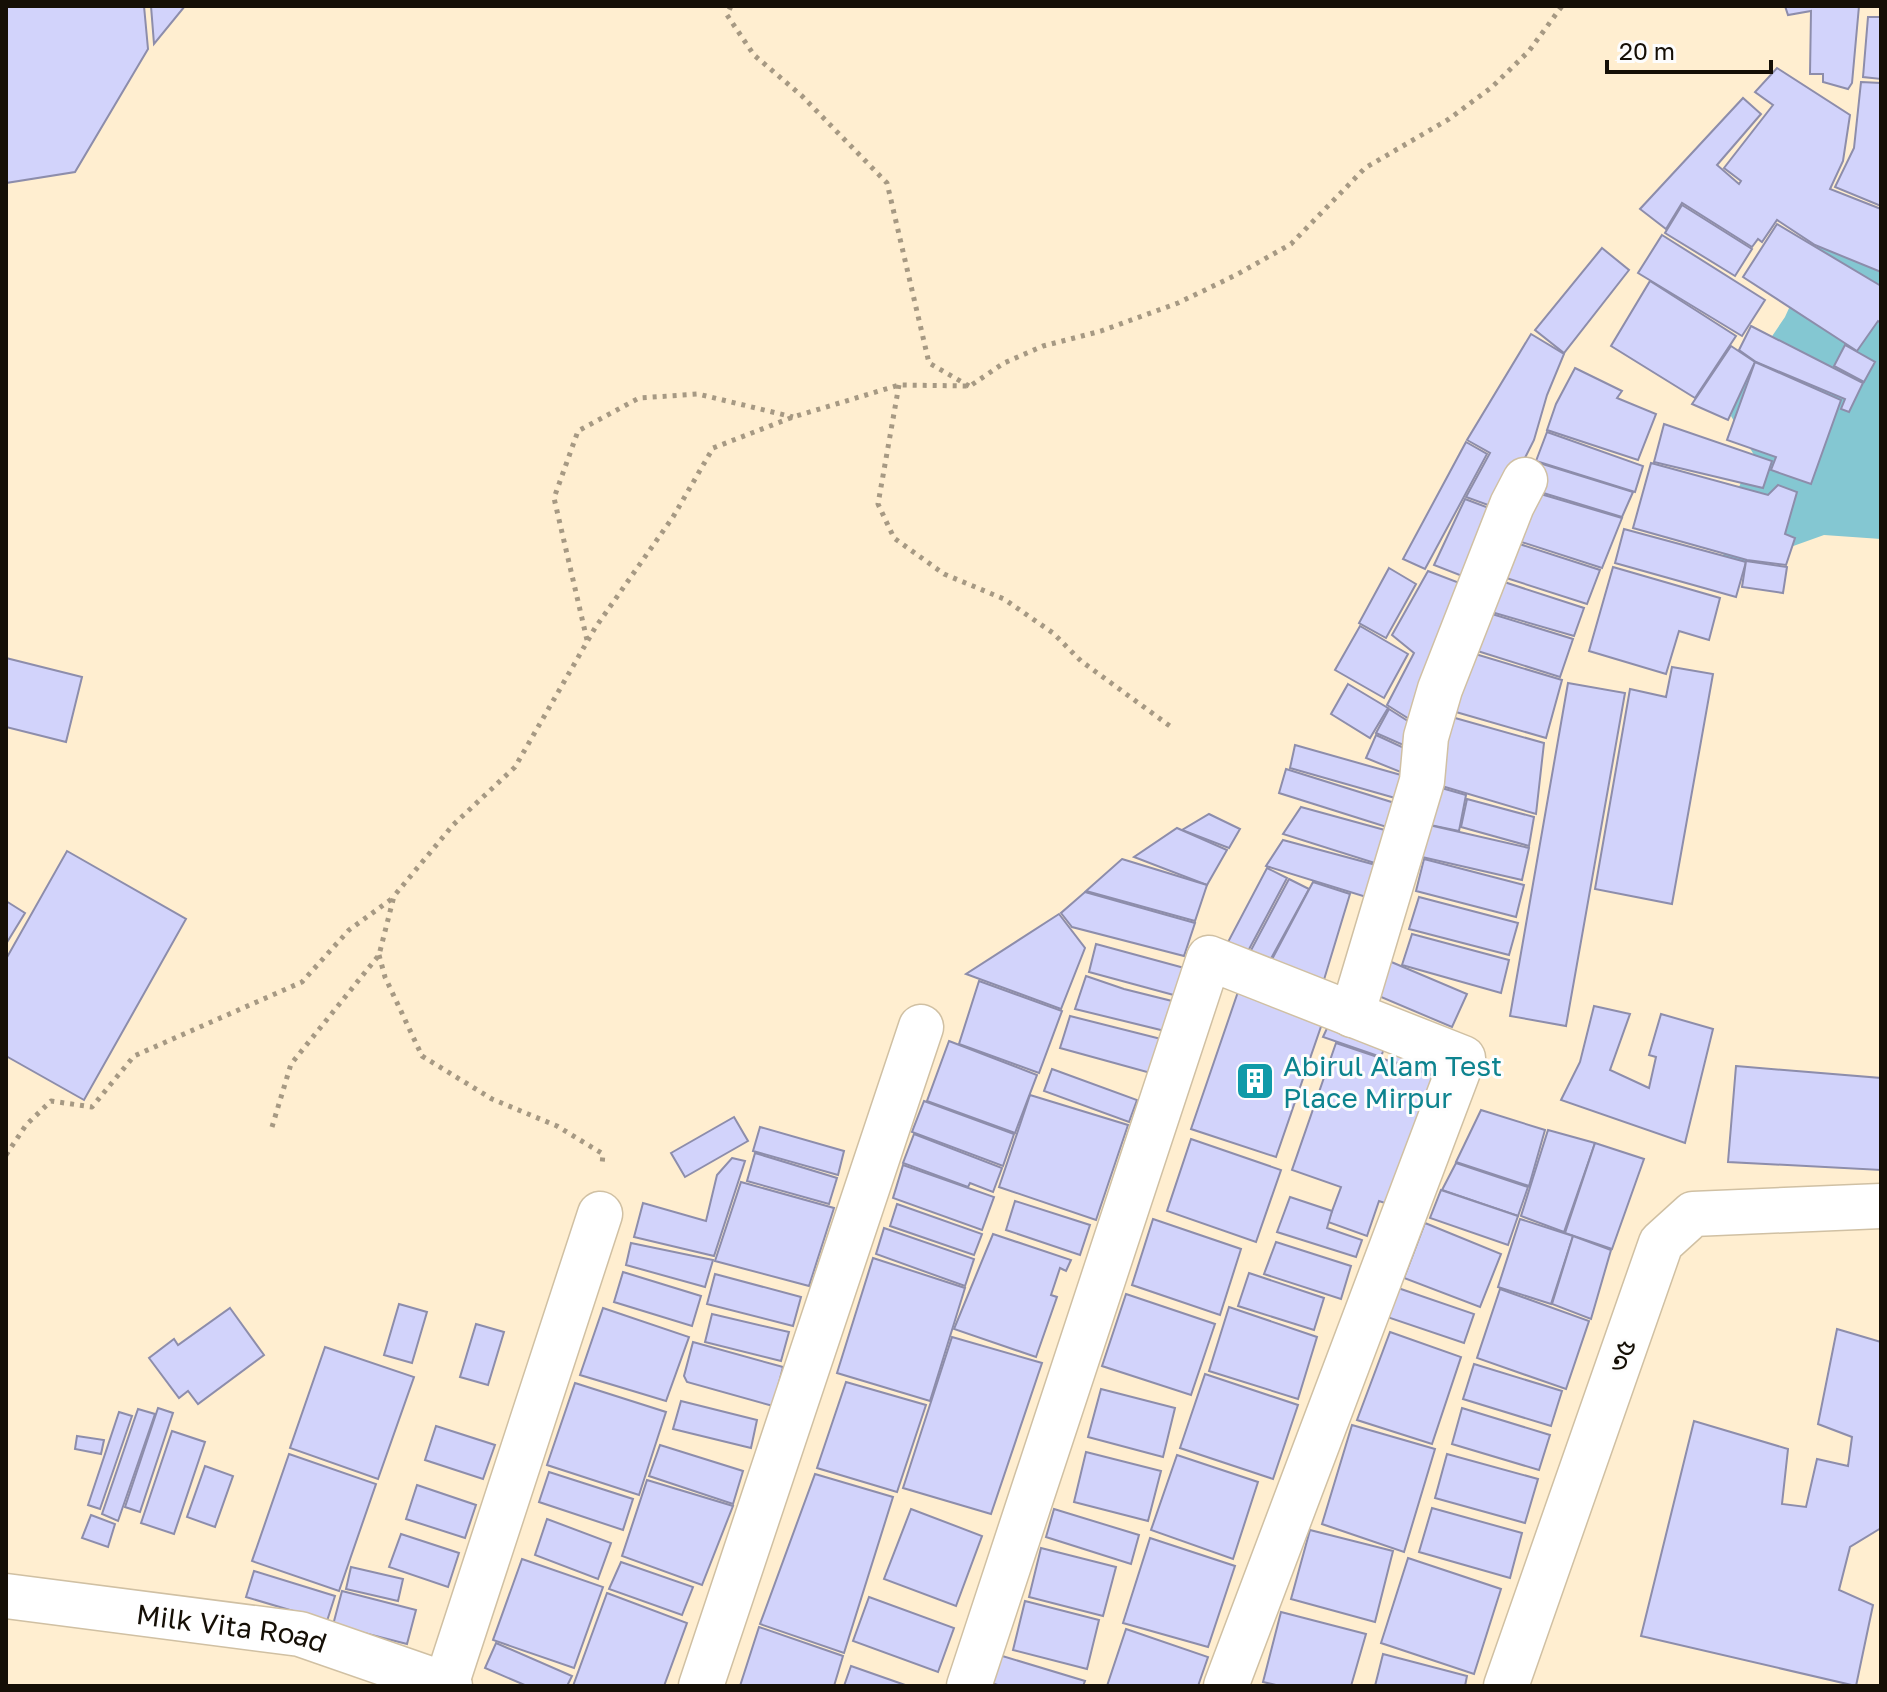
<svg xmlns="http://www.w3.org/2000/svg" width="1887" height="1692" font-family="'Golos Text','Noto Sans Bengali',sans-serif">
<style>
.water{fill:#84c7d2}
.building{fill:#d2d3fb;stroke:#8d8dab;stroke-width:2}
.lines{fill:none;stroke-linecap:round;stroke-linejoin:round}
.minor-casing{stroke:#d0c0a3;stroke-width:47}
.path{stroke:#a69983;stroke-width:5;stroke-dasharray:4 6;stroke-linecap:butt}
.minor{stroke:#fff;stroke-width:44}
.labels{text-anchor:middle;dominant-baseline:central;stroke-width:6;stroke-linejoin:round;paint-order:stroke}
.culture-label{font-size:28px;fill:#0d838f;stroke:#fdfdfd;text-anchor:start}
.street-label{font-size:28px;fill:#150f06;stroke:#fdfdfd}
</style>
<rect width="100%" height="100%" fill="#ffeed0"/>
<polygon class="water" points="1881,209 1881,539 1824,535 1721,572 1730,506 1754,455 1731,416 1739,385 1785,317 1824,231"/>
<g class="building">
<polygon points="6,6 144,6 148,49 75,172 6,183"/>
<polygon points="151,6 185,6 154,44"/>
<polygon points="1785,6 1859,6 1852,83 1848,89 1823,82 1823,74 1810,74 1811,11 1788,15"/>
<polygon points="1868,17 1881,17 1881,79 1863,77"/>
<polygon points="1777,68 1850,115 1843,161 1830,189 1881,209 1881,272 1815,245 1777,220 1762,242 1758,239 1752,247 1682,203 1666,229 1640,209 1743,98 1761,114 1717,165 1739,184 1741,181 1724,168 1773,105 1755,92"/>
<polygon points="1861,82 1881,83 1881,206 1835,187 1854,148"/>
<polygon points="1682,205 1752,249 1735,276 1665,233"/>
<polygon points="1777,224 1881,286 1881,323 1878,321 1857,351 1743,277"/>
<polygon points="1662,235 1765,300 1742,336 1638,273"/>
<polygon points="1602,248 1629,270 1564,353 1535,330"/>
<polygon points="1650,281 1736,336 1695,398 1611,346"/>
<polygon points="1751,326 1863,383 1849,412 1841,409 1845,399 1756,362 1739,350"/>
<polygon points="1531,334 1564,354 1547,395 1534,440 1499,509 1466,497 1490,453 1467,440"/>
<polygon points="1845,345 1875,362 1864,382 1834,366"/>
<polygon points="1731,346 1755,362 1728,420 1692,404"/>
<polygon points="1755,362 1841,400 1811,484 1771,470 1776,457 1727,440"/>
<polygon points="1575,368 1622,391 1617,398 1656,414 1638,460 1547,430 1556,404"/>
<polygon points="1664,424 1772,461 1763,488 1654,462"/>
<polygon points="1547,432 1643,466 1635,492 1536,461"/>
<polygon points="1466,442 1487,454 1425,569 1403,559"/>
<polygon points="1536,462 1633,492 1622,517 1527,488"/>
<polygon points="1651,463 1768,495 1778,485 1797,492 1785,534 1795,538 1786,565 1747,560 1633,528"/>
<polygon points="1527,490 1622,518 1602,568 1506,537"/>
<polygon points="1465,499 1502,513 1475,581 1434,565"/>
<polygon points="1624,529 1746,562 1736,597 1615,563"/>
<polygon points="1507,540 1600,570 1587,604 1494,574"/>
<polygon points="1746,561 1787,567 1783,593 1742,587"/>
<polygon points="1613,567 1720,598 1709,640 1679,631 1666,674 1589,651"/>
<polygon points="1389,568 1416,584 1386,638 1359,623"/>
<polygon points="1428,571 1470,587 1414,722 1387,705 1414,653 1392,635"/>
<polygon points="1492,578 1584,608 1574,636 1481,609"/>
<polygon points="1479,610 1573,639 1560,677 1468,648"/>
<polygon points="1360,626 1408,654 1384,698 1335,670"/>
<polygon points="1462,650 1562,680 1546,738 1449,710"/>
<polygon points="6,658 82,677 66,742 6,727"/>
<polygon points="1672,667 1713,674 1672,904 1595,889 1630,689 1666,697"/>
<polygon points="1568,683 1625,693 1566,1026 1510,1016"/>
<polygon points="1348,684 1388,708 1370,738 1331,714"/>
<polygon points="1389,709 1425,732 1417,751 1376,733"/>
<polygon points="1448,716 1544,743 1536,814 1435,784"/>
<polygon points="1376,735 1417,754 1408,775 1366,758"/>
<polygon points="1295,745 1408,777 1402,800 1290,768"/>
<polygon points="1286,769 1401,805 1393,829 1279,793"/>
<polygon points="1438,787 1466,795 1459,831 1430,825"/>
<polygon points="1467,799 1534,817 1529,846 1461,827"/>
<polygon points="1301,807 1392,832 1381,865 1283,834"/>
<polygon points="1209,814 1240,829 1229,848 1182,830"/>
<polygon points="1429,825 1529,848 1522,880 1422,857"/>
<polygon points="1177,828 1227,850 1207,885 1134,857"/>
<polygon points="1283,840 1387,868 1376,900 1266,866"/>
<polygon points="67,851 186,919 84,1100 6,1056 6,959"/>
<polygon points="1122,859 1207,885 1195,921 1086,891"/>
<polygon points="1424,859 1524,885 1516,917 1416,891"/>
<polygon points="1267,868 1287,878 1247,953 1228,942"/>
<polygon points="1289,879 1309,889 1268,964 1249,954"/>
<polygon points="1313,882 1350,894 1323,983 1269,965"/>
<polygon points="1085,892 1195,923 1184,956 1072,927 1061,913"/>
<polygon points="1419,897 1518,923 1509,955 1409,929"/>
<polygon points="6,901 25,913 6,944"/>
<polygon points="1059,914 1085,948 1061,1009 966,974"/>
<polygon points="1412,934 1509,960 1501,993 1402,965"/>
<polygon points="1096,944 1188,969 1181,997 1089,972"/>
<polygon points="1389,961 1467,994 1452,1027 1374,994"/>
<polygon points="1086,976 1124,989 1180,1003 1165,1031 1075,1009"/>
<polygon points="979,981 1062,1011 1039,1073 959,1044"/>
<polygon points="1240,986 1325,1015 1276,1157 1191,1129"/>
<polygon points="1594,1006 1630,1014 1610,1070 1649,1088 1656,1057 1649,1055 1661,1014 1713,1029 1685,1143 1561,1100 1580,1062"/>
<polygon points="1336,1009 1392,1025 1381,1057 1323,1037"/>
<polygon points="1070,1016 1165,1040 1158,1075 1060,1048"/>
<polygon points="1399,1030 1445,1046 1434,1076 1389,1060"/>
<polygon points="949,1041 1037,1075 1015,1133 927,1101"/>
<polygon points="1336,1043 1437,1077 1394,1206 1379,1201 1367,1236 1328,1222 1341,1187 1292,1170"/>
<polygon points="1736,1066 1881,1078 1881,1170 1728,1162"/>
<polygon points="1052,1069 1137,1100 1129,1122 1044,1091"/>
<polygon points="1030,1095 1128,1125 1096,1220 999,1187"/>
<polygon points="924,1101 1014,1134 1003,1166 912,1132"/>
<polygon points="1481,1110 1545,1130 1529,1186 1456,1162"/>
<polygon points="734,1117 748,1141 685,1177 671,1153"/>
<polygon points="760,1127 844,1151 838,1175 753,1151"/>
<polygon points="1548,1130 1595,1143 1564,1232 1521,1216"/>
<polygon points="914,1134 1002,1168 993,1192 970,1183 968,1187 903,1163"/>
<polygon points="1191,1139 1281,1170 1256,1242 1167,1211"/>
<polygon points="1595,1143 1644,1159 1612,1249 1565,1233"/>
<polygon points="755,1153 837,1178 829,1204 747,1181"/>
<polygon points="732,1158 745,1161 714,1256 634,1237 643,1203 706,1221 717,1175"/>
<polygon points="1456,1163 1528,1187 1518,1216 1442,1190"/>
<polygon points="903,1165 994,1197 982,1230 893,1198"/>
<polygon points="741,1182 834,1208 809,1286 715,1261"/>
<polygon points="1441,1190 1518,1216 1508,1245 1430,1218"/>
<polygon points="1290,1197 1332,1211 1327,1228 1362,1240 1356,1257 1277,1232"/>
<polygon points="1015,1201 1090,1225 1080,1255 1006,1230"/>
<polygon points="897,1204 982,1234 974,1255 890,1226"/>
<polygon points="1153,1219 1241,1249 1220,1315 1132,1285"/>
<polygon points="1520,1219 1573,1236 1551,1304 1498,1287"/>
<polygon points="1425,1223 1501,1254 1480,1307 1404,1278"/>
<polygon points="884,1228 974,1259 965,1286 876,1254"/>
<polygon points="993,1234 1071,1260 1066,1271 1060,1268 1051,1295 1057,1297 1036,1357 954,1329"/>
<polygon points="1573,1236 1611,1250 1591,1319 1552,1304"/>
<polygon points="1276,1242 1351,1266 1341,1299 1264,1274"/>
<polygon points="631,1243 713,1260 705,1287 626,1265"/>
<polygon points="873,1258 965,1288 930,1401 837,1373"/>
<polygon points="623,1272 701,1296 692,1326 614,1302"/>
<polygon points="1249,1273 1324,1298 1314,1330 1238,1306"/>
<polygon points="715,1274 801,1297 793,1326 707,1304"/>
<polygon points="1398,1288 1474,1314 1464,1343 1387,1317"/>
<polygon points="1500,1289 1589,1321 1566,1389 1477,1358"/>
<polygon points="1126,1294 1215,1324 1191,1395 1102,1366"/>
<polygon points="399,1304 427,1312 412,1363 384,1355"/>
<polygon points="1229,1307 1317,1337 1298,1399 1209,1371"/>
<polygon points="230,1308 264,1355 198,1404 188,1391 179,1398 149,1358 174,1339 178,1345"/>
<polygon points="603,1308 689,1337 666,1401 580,1375"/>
<polygon points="712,1314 789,1332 781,1361 705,1342"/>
<polygon points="476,1324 504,1332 488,1385 460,1377"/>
<polygon points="1837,1329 1881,1342 1881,1528 1850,1547 1839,1590 1873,1605 1856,1686 1641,1636 1694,1421 1788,1449 1782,1504 1806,1507 1817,1459 1848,1466 1852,1437 1818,1424"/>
<polygon points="1390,1332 1461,1357 1432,1444 1357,1420"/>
<polygon points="952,1337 1042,1363 991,1514 903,1488"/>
<polygon points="693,1342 783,1367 773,1406 687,1382 684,1376"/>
<polygon points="325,1347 414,1377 378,1479 290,1448"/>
<polygon points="1474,1364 1562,1391 1551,1426 1463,1399"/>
<polygon points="1205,1374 1298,1405 1273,1479 1180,1448"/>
<polygon points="846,1382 926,1405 897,1492 817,1468"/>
<polygon points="575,1383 666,1412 639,1495 547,1465"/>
<polygon points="1101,1389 1175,1408 1163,1457 1088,1437"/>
<polygon points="681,1401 757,1420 751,1448 673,1429"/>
<polygon points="158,1408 173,1413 140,1512 125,1507"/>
<polygon points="1462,1408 1550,1435 1539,1470 1452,1444"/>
<polygon points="138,1409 155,1414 118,1521 102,1514"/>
<polygon points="119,1412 132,1416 100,1509 88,1505"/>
<polygon points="1352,1425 1435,1449 1404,1552 1322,1524"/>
<polygon points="436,1426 495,1445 483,1479 425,1460"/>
<polygon points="172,1431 205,1442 174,1534 141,1523"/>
<polygon points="77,1436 104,1440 101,1454 75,1449"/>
<polygon points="660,1445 743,1471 733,1504 649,1476"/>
<polygon points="1086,1452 1161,1471 1148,1521 1074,1502"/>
<polygon points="289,1454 376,1484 339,1591 252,1561"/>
<polygon points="1447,1454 1538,1479 1525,1523 1435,1498"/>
<polygon points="1177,1455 1258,1482 1233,1559 1151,1530"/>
<polygon points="205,1466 233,1476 215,1527 187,1517"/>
<polygon points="549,1472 633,1499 623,1530 539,1502"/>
<polygon points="815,1474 893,1497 844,1653 760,1624"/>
<polygon points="647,1480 733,1506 702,1585 622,1556"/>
<polygon points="417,1485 476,1505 465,1538 406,1519"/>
<polygon points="1432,1508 1522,1533 1510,1578 1419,1552"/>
<polygon points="911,1509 982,1536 956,1606 884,1579"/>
<polygon points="1054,1509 1139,1535 1131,1564 1046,1537"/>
<polygon points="91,1515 115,1524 108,1547 82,1538"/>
<polygon points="547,1519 611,1543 598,1579 535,1555"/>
<polygon points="1310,1530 1393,1551 1375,1622 1291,1599"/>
<polygon points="401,1534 459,1553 448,1587 389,1567"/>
<polygon points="1150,1538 1235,1566 1208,1647 1123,1623"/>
<polygon points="1041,1548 1116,1567 1103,1616 1029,1597"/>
<polygon points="1408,1558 1501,1589 1474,1674 1381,1643"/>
<polygon points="522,1559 603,1587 574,1668 493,1640"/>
<polygon points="621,1562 693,1587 682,1615 609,1589"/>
<polygon points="351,1567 403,1579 398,1601 346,1589"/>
<polygon points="254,1571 335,1596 327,1621 246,1597"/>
<polygon points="342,1591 416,1610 407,1644 333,1625"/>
<polygon points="607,1593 687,1623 664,1686 573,1686"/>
<polygon points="869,1597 954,1628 938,1672 853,1641"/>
<polygon points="1025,1601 1099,1620 1087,1669 1013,1650"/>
<polygon points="1281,1612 1366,1634 1351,1686 1280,1686 1263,1682"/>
<polygon points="759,1627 843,1656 834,1686 740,1686"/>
<polygon points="1126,1629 1208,1657 1198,1686 1107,1686"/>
<polygon points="496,1643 572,1676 567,1686 527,1686 485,1668"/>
<polygon points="1383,1654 1467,1676 1465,1686 1375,1686"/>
<polygon points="999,1655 1085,1681 1083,1686 1001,1686 991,1683"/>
<polygon points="851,1666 908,1686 844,1686"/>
</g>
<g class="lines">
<g class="minor-casing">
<g id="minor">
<polyline points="1352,1015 1422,781 1426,737 1440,689 1512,505 1525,480"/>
<path id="s1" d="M6 1596 300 1634 450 1686"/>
<polyline points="446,1685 600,1214"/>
<polyline points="701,1686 921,1027"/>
<polyline points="969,1686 1209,958 1463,1058 1226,1686"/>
<polyline points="1506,1686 1661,1243 1693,1214 1881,1206"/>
</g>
</g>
<g class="path">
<polyline points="731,6 727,15 754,55 802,96 887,183 929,363 969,386"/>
<polyline points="899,385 878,504 894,538 944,574 1004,599 1053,633 1081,661 1174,729"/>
<polyline points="587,640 554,498 578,431 639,398 698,394 793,417"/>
<polyline points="379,955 385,977 422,1056 492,1099 557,1126 603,1154 602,1165"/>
<polyline points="272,1127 291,1064 379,955 394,896 453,825 515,767 595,628 673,517 713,448 793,417 899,385 970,386 1004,363 1043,346 1101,331 1178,303 1236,275 1291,244 1365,168 1449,119 1492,87 1529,51 1562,6"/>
<polyline points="6,1155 26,1125 51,1101 92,1107 134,1056 302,982 349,930 393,898"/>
</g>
<use href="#minor" class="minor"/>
</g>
<defs>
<g id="building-square" transform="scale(2)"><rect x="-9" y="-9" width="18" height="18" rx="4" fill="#0f9aa8" stroke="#fdfdfd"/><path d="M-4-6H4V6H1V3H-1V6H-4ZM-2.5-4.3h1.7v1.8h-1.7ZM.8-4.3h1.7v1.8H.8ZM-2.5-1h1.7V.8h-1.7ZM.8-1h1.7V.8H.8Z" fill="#fff"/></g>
</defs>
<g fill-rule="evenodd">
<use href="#building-square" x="1255" y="1081"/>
</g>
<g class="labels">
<g class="culture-label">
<text x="1283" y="1065">Abirul Alam Test<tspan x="1283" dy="32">Place Mirpur</tspan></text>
</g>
<g class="street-label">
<text transform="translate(1621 1355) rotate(-71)">৩৫</text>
<text stroke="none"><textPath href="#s1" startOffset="228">Milk Vita Road</textPath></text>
</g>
</g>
<rect width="1887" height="1692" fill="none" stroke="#150f06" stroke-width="16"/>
<path d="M1607 60v12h164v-12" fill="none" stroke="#150f06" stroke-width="4"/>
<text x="1619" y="60" font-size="24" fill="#150f06" stroke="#fdfdfd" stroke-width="6" paint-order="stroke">20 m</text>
</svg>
